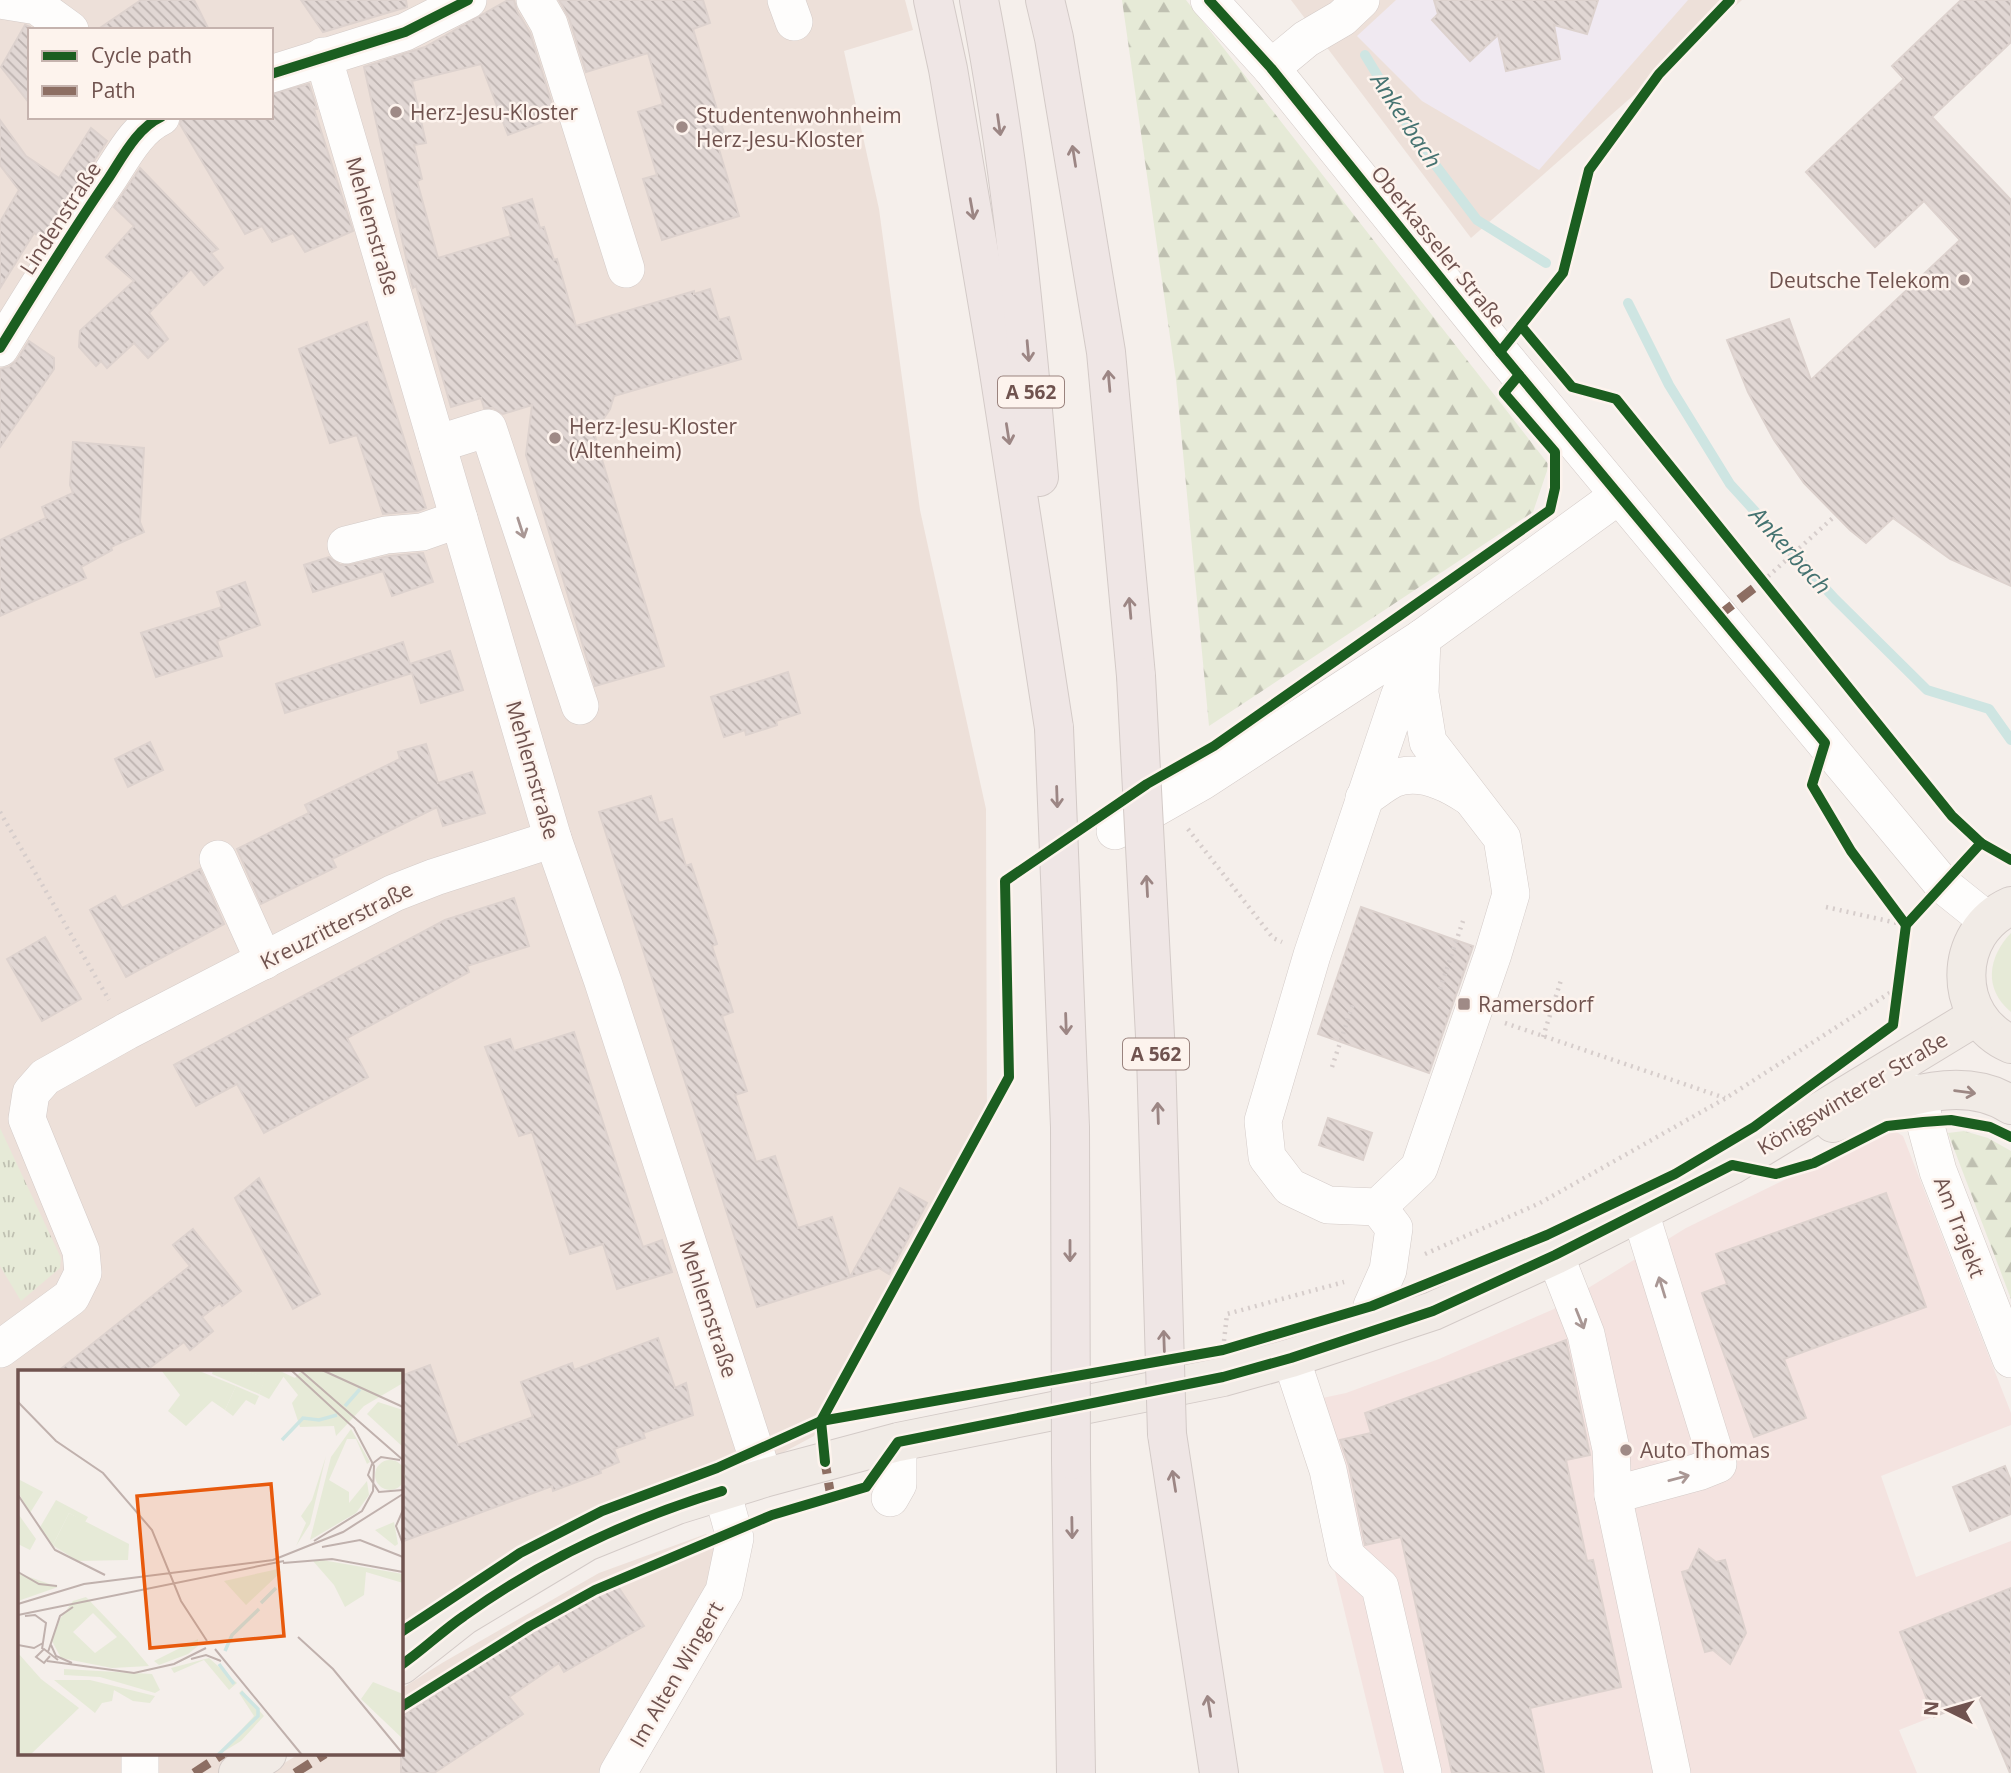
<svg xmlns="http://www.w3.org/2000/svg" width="2011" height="1773" font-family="'Open Sans',sans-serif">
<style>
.residential{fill:#ede0d9;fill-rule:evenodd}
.commercial{fill:#f4e3e0}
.education{fill:#f0e9f1}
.grass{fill:#e6ead7}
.forest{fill:url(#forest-firs)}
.park{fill:url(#park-tufts)}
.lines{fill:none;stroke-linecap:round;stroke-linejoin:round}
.stream{stroke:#cee5e2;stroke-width:10}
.building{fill:url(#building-back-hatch);stroke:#ddd2ce;stroke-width:2}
.minor-casing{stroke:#d4cbc8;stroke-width:38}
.major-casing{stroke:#d3cac7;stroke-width:40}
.highway-casing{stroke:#d3cac7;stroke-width:40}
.path{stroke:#d6cdcb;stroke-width:4.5;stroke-dasharray:2 5;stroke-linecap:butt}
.minor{stroke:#fefdfc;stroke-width:37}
.major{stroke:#f1ebe6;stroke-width:38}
.highway{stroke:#efe6e5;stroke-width:38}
.highway-bridge-casing{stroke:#d3cac7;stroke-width:40;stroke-linecap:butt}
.highway-bridge{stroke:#efe6e5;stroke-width:38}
.quiet{stroke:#8d6e63;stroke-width:9;stroke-dasharray:18 9;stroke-linecap:butt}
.cycleway-casing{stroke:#fdf3ed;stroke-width:15}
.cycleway{stroke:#1b5e20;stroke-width:10}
.oneway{stroke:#9c8684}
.oneway2{stroke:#a99794}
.oneway3{stroke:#9d8884}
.poi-dot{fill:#9f8a86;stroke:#fdf3ed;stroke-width:2.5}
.labels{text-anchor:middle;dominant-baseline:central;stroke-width:5;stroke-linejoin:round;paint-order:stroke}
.shield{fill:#fdf3ed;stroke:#9a837e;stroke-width:2}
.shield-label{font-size:19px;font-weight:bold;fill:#70534f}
.poi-label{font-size:21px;fill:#70534f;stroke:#fdf3ed;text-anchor:start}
.street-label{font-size:21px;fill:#70534f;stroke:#fdf3ed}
.water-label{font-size:23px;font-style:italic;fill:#457371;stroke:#fdf3ed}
.inset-river{fill:none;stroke:#cee5e2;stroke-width:3.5}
.inset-road{fill:none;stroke:#c0b1ad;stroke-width:2}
.view{fill:#e8590c;fill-opacity:0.15;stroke:#e8590c;stroke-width:3.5}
.inset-edge{fill:none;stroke:#70534f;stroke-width:3.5}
</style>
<defs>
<pattern id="forest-firs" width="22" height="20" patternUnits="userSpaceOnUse" patternTransform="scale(1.75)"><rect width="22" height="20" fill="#e6ead7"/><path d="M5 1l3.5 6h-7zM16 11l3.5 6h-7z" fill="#bfc0b1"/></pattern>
<pattern id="park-tufts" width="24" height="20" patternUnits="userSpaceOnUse" patternTransform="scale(1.75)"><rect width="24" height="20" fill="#e6ead7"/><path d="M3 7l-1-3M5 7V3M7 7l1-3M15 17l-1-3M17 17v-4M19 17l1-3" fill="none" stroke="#bfc0b1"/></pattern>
<pattern id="building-back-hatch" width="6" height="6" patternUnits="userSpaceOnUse" patternTransform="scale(1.75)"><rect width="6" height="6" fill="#e1d7d4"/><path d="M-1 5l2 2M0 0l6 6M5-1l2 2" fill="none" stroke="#bbb1ae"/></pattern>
</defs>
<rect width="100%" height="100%" fill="#f5efeb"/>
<g class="residential">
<path d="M0 0H905L913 30 844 51 879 209 920 510 986 809 987 1130 814 1436 401 1656V1372H19V1754H254L224 1773H0ZM30 30H271V117H30Z"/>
<polygon points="1291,0 1742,0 1471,238"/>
<polygon points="706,1534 719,1544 721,1579 611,1773 268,1773 299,1754 401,1754 401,1689 442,1663 599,1573"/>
</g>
<polygon class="commercial" points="1890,1128 1903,1136 2011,1413 2011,1425 1881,1476 1916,1577 2011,1541 2011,1686 1899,1730 1917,1773 1384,1773 1294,1404 1346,1393 1439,1359 1554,1309 1686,1228"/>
<polygon class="education" points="1396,0 1688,0 1539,170 1422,101 1357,36"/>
<path class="grass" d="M2011 933V1012C1983 989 1988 957 2011 933Z"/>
<g class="forest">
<polygon points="1122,0 1186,0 1549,465 1533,512 1209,726 1176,379"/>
<polygon points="1964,1131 1988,1138 2011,1151 2011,1299 1948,1133"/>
</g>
<polygon class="park" points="0,1128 61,1258 60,1268 21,1301 0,1266"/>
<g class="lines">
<g class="stream">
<polyline points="1365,55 1418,142 1477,220 1546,263"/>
<polyline points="1628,303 1669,385 1730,484 1835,599 1927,690 1989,709 2011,740"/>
</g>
</g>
<g class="building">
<polygon points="141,0 194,0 209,30 97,30"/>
<polygon points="301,0 406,0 407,7 323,32"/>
<polygon points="508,0 514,0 517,11 530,33 556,117 508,135 481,64 412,81 426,143 414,145 422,179 417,181 438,258 511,236 503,208 532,199 540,228 544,227 554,260 557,259 576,326 694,291 694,294 710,289 719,320 729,317 741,359 614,396 610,409 594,433 664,666 595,686 526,455 532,405 503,414 493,408 484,408 481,398 451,407 416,286 413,288 411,280 364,67 425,47"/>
<polygon points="559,0 703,0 710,23 693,29 727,143 718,146 739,216 662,240 643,179 657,175 638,112 663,104 648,53 586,72 569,18"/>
<polygon points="1434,0 1598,0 1587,34 1554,25 1560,59 1506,71 1498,35 1470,61 1432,20 1438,14"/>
<polygon points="1961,0 2011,0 2011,42 1932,117 2011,200 2011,586 1950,559 1893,518 1866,543 1850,530 1804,483 1774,440 1748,392 1727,340 1789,319 1811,380 1960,240 1924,201 1875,247 1806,172 1904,79 1892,66"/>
<polygon points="25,25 30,27 30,104 1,67"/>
<polygon points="309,84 317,109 314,109 353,231 305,252 293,233 272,242 262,226 245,234 180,124 182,117 271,117 271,94"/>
<polygon points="0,120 26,156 59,178 91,128 107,141 43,239 34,233 0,288 0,222 19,190 0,165"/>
<polygon points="140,168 218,249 211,253 223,268 204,285 191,269 149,313 168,339 148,358 134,343 107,368 101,361 96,366 79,347 80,331 134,281 106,257 134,226 114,207"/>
<polygon points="367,322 426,508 418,511 383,514 357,435 330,443 299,349"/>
<polygon points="29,341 54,358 54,369 0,447 0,369 9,367 17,360"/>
<polygon points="73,442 144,448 140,522 144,532 111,547 112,550 81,567 86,578 0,616 0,540 46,518 42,507 73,493 70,485"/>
<polygon points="423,553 433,582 392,596 383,571 313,592 304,565 329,557 340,565 350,565 389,556"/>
<polygon points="245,582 260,625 217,641 222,656 156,677 141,633 222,607 217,592"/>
<polygon points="403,642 410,664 450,651 463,690 421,703 412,673 285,713 276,684"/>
<polygon points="788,672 800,713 776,721 777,725 746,735 745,730 724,737 711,697"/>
<polygon points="150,742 163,770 128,787 115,759"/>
<polygon points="426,744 438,783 472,772 485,813 443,826 437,807 332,859 336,867 261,904 237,849 309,813 305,805 400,759 398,752"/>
<polygon points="651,796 659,823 672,819 686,866 691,864 717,944 712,946 733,1012 722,1016 747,1091 735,1095 756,1162 775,1156 798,1228 832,1217 850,1277 900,1188 927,1203 889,1274 879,1268 757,1307 599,812"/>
<polygon points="200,869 224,924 126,977 90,910 115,896 122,908"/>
<polygon points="514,898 529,946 467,966 469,972 347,1038 368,1077 264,1133 237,1084 196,1106 174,1065 445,920"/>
<polygon points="1361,907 1473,946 1429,1073 1318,1034"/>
<polygon points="45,937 81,999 42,1021 7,959"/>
<polygon points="574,1032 643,1247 662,1240 672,1272 617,1289 603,1244 570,1254 532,1132 519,1136 485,1047 510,1039 514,1051"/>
<polygon points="1328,1118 1372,1133 1363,1160 1319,1145"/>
<polygon points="259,1178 320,1294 293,1309 235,1198"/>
<polygon points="1886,1193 1926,1307 1784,1359 1806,1418 1754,1437 1702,1293 1727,1284 1716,1254"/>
<polygon points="193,1229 241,1291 222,1306 220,1303 202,1317 213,1331 190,1350 184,1342 144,1372 57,1372 190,1266 173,1245"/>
<polygon points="658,1338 675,1388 686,1383 693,1415 643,1433 645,1438 614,1449 619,1462 600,1470 601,1473 553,1491 552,1486 401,1542 401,1376 430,1365 458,1445 533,1417 521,1382 572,1363 574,1370"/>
<polygon points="1566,1340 1590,1455 1566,1460 1587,1561 1593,1560 1621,1687 1530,1708 1544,1773 1452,1773 1401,1537 1365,1545 1349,1466 1340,1440 1371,1433 1365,1413"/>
<polygon points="2005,1466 2011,1481 2011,1514 1970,1531 1953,1487"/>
<polygon points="1699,1549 1716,1562 1725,1560 1746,1633 1730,1664 1713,1650 1705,1652 1682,1572 1689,1570"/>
<polygon points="617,1585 644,1626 564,1672 559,1663 509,1697 523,1714 434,1773 401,1773 401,1717 511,1645"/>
<polygon points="2011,1588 2011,1773 2010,1773 1979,1698 1934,1717 1900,1632"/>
</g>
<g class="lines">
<g class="minor-casing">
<g id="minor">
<polyline points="0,0 37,6 70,30"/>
<polyline points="535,0 549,24 626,269"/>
<polyline points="786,0 794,22"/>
<polyline points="1209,0 1271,68 1500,352 1943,885 1988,921"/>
<polyline points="323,56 553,839 603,982 764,1478"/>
<polyline points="1271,68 1306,39 1342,18 1361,0"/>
<polyline points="271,74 405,32 468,0"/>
<path d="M0 348C35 291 70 234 108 179 122 158 137 128 161 117"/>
<polyline points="437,444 488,428 580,706"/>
<polyline points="346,545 386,535 422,532 459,519"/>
<polygon points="1422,638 1420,693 1428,742 1502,838 1511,894 1493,954 1419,1168 1378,1207 1328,1205 1290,1187 1267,1157 1263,1121 1312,955 1399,697"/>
<path d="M1364 798C1374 792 1383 784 1393 779 1419 768 1447 782 1468 796"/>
<polyline points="1115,831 1201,782 1422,638 1618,496"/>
<polyline points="218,859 264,961"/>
<polyline points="1917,1093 1938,1171 2011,1359"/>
<polyline points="1555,1255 1586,1334 1611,1449 1613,1495 1672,1773"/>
<polyline points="1366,1332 1372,1306 1388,1270 1394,1228 1378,1207"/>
<polyline points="0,1349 71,1297 83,1273 81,1251 27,1119 31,1093 45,1077 127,1031 394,893 435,877 553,839"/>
<polyline points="1291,1358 1328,1470 1346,1556 1380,1587 1423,1773"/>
<polyline points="1613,1495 1698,1472 1718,1464 1640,1212"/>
<polyline points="890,1498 898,1484 898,1442"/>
<polyline points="140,1773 140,1754"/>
<polyline points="618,1773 724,1591 735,1538 722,1491"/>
</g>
</g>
<g class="major-casing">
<g id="major">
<path d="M2011 906C1952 932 1951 1018 2011 1044"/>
<path d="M1833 1123C1887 1104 1957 1070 2011 1105"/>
<polyline points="401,1665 463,1616 586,1542 677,1505 764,1478 898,1442 1223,1377 1291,1358 1433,1311 1555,1255 1732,1165 1977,1016"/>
<polyline points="238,1773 267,1754"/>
</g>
</g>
<g class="highway-casing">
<g id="highway">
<polyline points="933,0 948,69 997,359 1054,728"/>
<path d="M979 0C1010 157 1025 318 1039 477"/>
<polyline points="1045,0 1054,38 1106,352 1136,676"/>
<polyline points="1167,1434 1219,1773"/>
<polyline points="1071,1460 1076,1773"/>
</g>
</g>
<g class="path">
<polyline points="1763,581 1836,515"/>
<polyline points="0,812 109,1000"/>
<polyline points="1188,829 1273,938 1282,942"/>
<polyline points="1826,907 1906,925"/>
<polyline points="1440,989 1463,921"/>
<polyline points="1505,1023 1725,1098"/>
<polyline points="1543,1037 1562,977"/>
<polyline points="1332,1067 1353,1004"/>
<polyline points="1425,1254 1540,1203 1726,1098 1899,987"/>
<polyline points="1224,1341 1227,1314 1344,1282"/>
</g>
<use href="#minor" class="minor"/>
<use href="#major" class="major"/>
<use href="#highway" class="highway"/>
<g class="highway-bridge-casing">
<g id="highway-bridge">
<polyline points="1136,676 1156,1055 1167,1434"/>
<polyline points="1054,728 1070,1127 1071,1460"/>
</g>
</g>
<use href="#highway-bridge" class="highway-bridge"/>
<g class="quiet">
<polyline points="1718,616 1763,581"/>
<polyline points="824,1456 831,1497"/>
<polyline points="194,1773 223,1754"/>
<polyline points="295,1773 325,1754"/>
</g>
<g class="cycleway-casing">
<g id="cycleway">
<polyline points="1209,0 1271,68 1500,352 1825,743 1812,785 1851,851 1906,925"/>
<polyline points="271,74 405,32 468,0"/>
<polyline points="1521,326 1572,387 1616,399 1952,816 1981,843 2011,860"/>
<path d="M0 348C35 291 70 234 108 179 122 158 137 128 161 117"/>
<polyline points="1500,352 1563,273 1589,170 1659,74 1730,0"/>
<polyline points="825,1462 821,1421 1009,1077 1005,881 1147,784 1214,746 1550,510 1555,488 1555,452 1504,393 1519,375"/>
<polyline points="401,1632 520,1553 602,1511 717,1468 821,1421 1223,1350 1372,1306 1547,1235 1675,1174 1754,1127 1893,1025 1906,925 1981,843"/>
<path d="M401 1665C423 1650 442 1631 464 1616 542 1560 630 1519 722 1491"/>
<polyline points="401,1707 530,1626 595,1590 772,1515 866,1487 898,1442 1223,1377 1291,1358 1433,1311 1555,1255 1732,1165 1776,1174 1814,1163 1887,1126 1923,1122 1951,1120 1990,1127 2011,1137"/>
</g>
</g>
<use href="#cycleway" class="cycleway"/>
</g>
<defs><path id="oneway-shaft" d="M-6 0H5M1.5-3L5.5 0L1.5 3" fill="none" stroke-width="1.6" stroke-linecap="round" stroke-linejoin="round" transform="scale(1.75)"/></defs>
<g class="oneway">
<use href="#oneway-shaft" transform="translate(999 125) rotate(82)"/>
<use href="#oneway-shaft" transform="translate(1074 156) rotate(-99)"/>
<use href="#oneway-shaft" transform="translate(972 209) rotate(80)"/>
<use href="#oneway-shaft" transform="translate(1028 351) rotate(85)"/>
<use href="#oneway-shaft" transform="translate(1109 381) rotate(-95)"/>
<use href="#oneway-shaft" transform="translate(1008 434) rotate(81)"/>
<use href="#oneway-shaft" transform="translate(1130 608) rotate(-95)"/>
<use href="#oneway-shaft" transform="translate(1057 797) rotate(88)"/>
<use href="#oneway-shaft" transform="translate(1147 886) rotate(-93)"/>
<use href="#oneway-shaft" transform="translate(1066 1024) rotate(88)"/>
<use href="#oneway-shaft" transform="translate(1158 1113) rotate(-92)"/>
<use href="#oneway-shaft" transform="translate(1070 1251) rotate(90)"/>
<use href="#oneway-shaft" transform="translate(1164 1341) rotate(-92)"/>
<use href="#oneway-shaft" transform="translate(1174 1481) rotate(-99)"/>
<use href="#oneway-shaft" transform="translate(1072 1528) rotate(89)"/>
<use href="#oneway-shaft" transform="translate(1209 1706) rotate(-99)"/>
</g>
<g class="oneway2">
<use href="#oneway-shaft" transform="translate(521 528) rotate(72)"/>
<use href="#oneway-shaft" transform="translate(1662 1287) rotate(-107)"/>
<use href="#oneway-shaft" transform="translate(1580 1319) rotate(68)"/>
<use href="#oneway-shaft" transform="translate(1679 1478) rotate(-15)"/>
</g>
<use class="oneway3" href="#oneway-shaft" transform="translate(1965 1092) rotate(7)"/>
<g class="poi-dot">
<circle cx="396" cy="112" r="7"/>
<circle cx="682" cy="127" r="7"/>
<circle cx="1964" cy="280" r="7"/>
<circle cx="555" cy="438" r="7"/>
<rect x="1457" y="997" width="14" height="14" rx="3.5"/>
<circle cx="1626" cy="1450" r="7"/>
</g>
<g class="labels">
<g class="shield">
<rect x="998" y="376.5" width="66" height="31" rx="5"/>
<rect x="1123" y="1038.5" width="66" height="31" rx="5"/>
</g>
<g class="shield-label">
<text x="1031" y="392">A 562</text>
<text x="1156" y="1054">A 562</text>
</g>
<g class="poi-label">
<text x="410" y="112">Herz-Jesu-Kloster</text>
<text x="696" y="115">Studentenwohnheim<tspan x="696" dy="24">Herz-Jesu-Kloster</tspan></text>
<text x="1950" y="280" text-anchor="end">Deutsche Telekom</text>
<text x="569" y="426">Herz-Jesu-Kloster<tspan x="569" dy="24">(Altenheim)</tspan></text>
<text x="1478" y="1004">Ramersdorf</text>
<text x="1640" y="1450">Auto Thomas</text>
</g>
<g class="street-label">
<text transform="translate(60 218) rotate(-57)">Lindenstraße</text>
<text transform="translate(373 226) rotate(74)">Mehlemstraße</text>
<text transform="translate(1439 246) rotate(51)">Oberkasseler Straße</text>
<text transform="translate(533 770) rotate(74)">Mehlemstraße</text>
<text transform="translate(336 925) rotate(-27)">Kreuzritterstraße</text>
<text transform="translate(1852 1093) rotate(-31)">Königswinterer Straße</text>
<text transform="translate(1960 1227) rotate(69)">Am Trajekt</text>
<text transform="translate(709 1309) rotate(72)">Mehlemstraße</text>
<text transform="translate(676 1674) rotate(-60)">Im Alten Wingert</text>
</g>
<g class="water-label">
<text transform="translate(1407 120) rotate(57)">Ankerbach</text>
<text transform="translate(1791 550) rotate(48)">Ankerbach</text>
</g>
</g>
<g transform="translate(18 1370)">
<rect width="385" height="385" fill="#f5efeb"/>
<path d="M225 0H260L266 6 251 29 241 24 247 8ZM218 16 241 26 237 35 228 30 215 46 207 40ZM51 143 111 174 110 190 59 191 35 175ZM0 203 40 217 0 231ZM191 288 219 313 211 320 186 290 156 303 153 298ZM224 320 246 346 223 371 200 385 236 346 221 323Z" fill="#e6ead7"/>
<path d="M260 0 277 8 284 0H385V13L346 36 318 66 316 56 282 57 274 33 280 25ZM360 32 385 40V77L349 44ZM333 59 352 92 349 94 338 69H329L311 110 331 122V133L349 111 351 125 338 143 292 170 313 87ZM308 86 292 154 278 176 288 153 283 146 294 130ZM357 105a15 15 0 1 1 30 0a15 15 0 1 1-30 0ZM0 109 25 122 12 143 0 122ZM38 130 70 147 67 152 51 143 35 175 58 192 34 175 21 159ZM1 145 18 169 12 180 0 174ZM376 152 380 174 377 176 357 160ZM304 190 385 204V213L348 202 346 225 327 237 316 215 295 191ZM260 199 263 202 228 235 206 211ZM68 227 110 271 131 296 94 298 43 288 34 271 42 249 55 231ZM75 243 99 267 77 283 55 262ZM180 269V276L170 284 141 295 136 291ZM46 299 134 304 142 320 137 323 82 307 46 305ZM36 310H72L137 326 132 333 115 331 96 320 94 331 84 333 77 343Z" fill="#e6ead7" fill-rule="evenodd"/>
<path d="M0 283 23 309 61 338 12 385H0Z" fill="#e6ead7"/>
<path d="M143 0H179L218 16 207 40 194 31 168 56 150 41 162 25ZM195 0H225L248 8 241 24 194 4ZM355 312 385 324V369L343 329Z" fill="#e6ead7"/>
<path class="inset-river" d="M327 36 342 19M264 70 285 48 301 50 319 45M243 233 258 218M207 281 214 265 241 239M201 294 216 314M200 385 240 346V339L223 322"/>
<path class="inset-road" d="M273 0 336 58 356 96 355 121 344 141 296 171M282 0 385 90M304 0 385 37M0 32 38 71 85 103 134 160 163 231 189 271M382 90 363 87 354 94 350 105 361 122 385 120M0 125 37 180 87 205M385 140 378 156 385 174M304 177 342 170 385 187M265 193 314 189 385 202M0 202 21 214 39 216M0 234 66 214 255 190 325 162 385 124M0 245 266 191M7 246 17 245 28 253 24 279M280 267 315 299 385 384M0 275 16 278 25 273M33 275 38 286 54 293M197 279 284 385M30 282 42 246 55 237M32 286 26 293 18 287 26 279 40 290M173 289 188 285 203 291M29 291 116 303 156 294 188 278"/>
<path class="view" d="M253 114 266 266 132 278 119 126Z"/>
<rect width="385" height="385" class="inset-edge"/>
</g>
<rect x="28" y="28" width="245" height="91" fill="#fdf3ed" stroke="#c5b3ae" stroke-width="2"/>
<rect x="42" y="51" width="35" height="10" fill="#1b5e20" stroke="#c5b3ae" stroke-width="2"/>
<text x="91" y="63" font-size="21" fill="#70534f">Cycle path</text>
<rect x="42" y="86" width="35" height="10" fill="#8d6e63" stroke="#c5b3ae" stroke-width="2"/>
<text x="91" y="98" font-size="21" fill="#70534f">Path</text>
<g transform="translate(1948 1710) rotate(275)" stroke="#fdf3ed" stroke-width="5" paint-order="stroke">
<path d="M0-5L12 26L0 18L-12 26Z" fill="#70534f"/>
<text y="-10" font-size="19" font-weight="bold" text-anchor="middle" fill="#70534f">N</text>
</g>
</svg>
